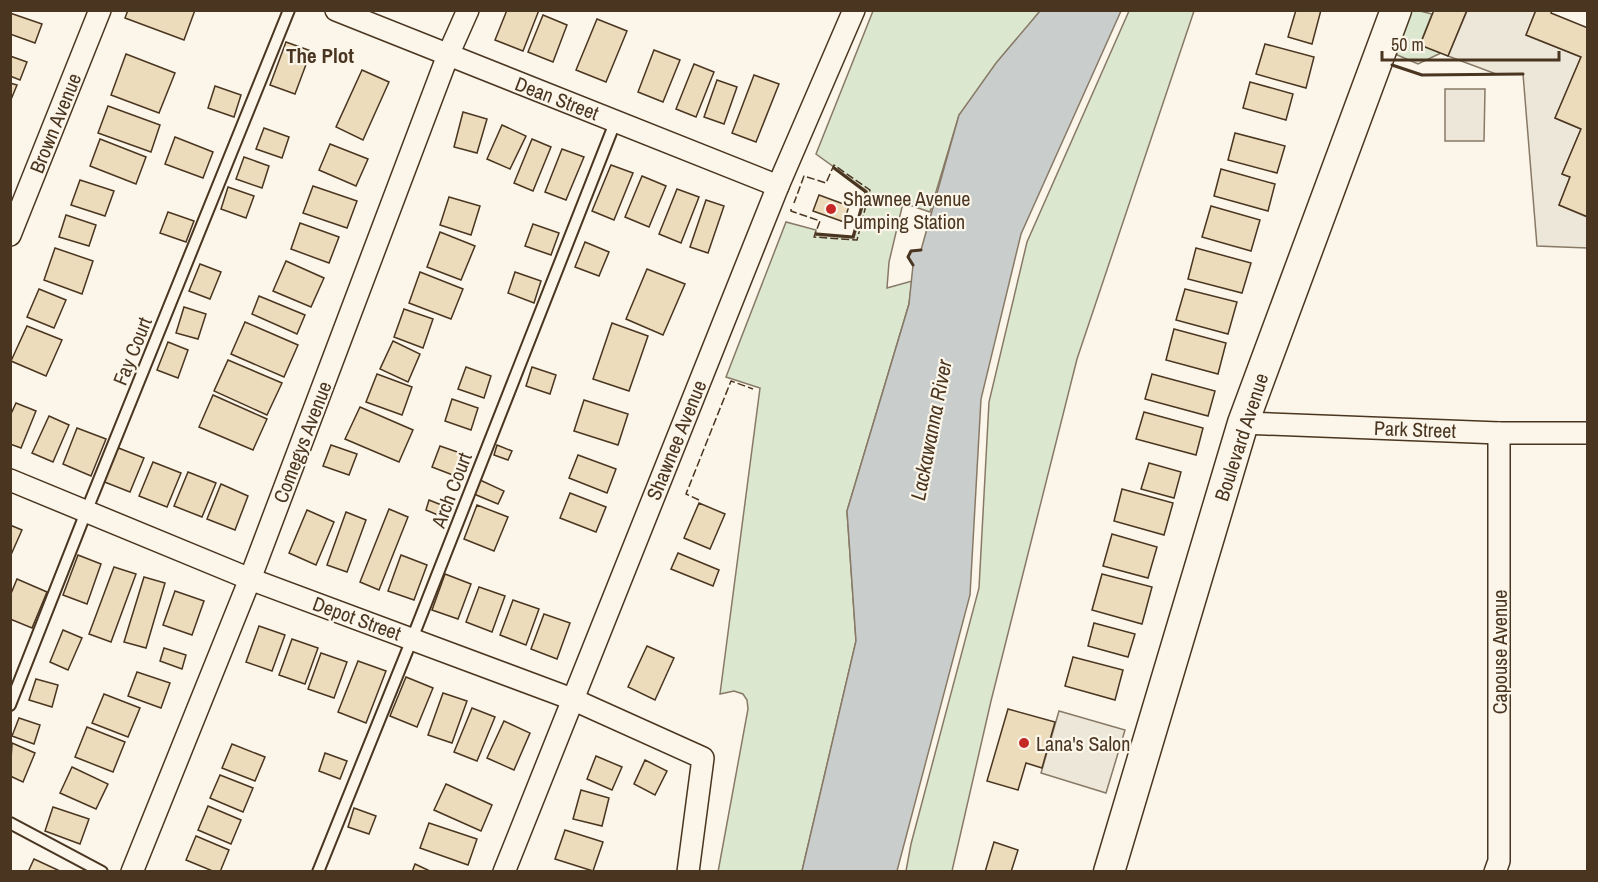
<svg xmlns="http://www.w3.org/2000/svg" width="1598" height="882" font-family="'Archivo Narrow',sans-serif">
<style>
.green{fill:#dce7d0;stroke:#887966;stroke-width:1.5}
.parking{fill:#ede7d9;stroke:#887966;stroke-width:1.5}
.water{fill:#c9cecd;stroke:#887966;stroke-width:1.5}
.building{fill:#ecdcbc;stroke:#4a3520;stroke-width:1.5}
.lines{fill:none;stroke-linecap:round;stroke-linejoin:round}
.lane-casing{stroke:#4a3520;stroke-width:14}
.street-casing{stroke:#4a3520;stroke-width:24}
.secondary-casing{stroke:#4a3520;stroke-width:33}
.lane{stroke:#fbf6e9;stroke-width:10}
.street{stroke:#fbf6e9;stroke-width:21}
.secondary{stroke:#fbf6e9;stroke-width:30}
.fence{stroke:#4a3520;stroke-width:1.5;stroke-dasharray:8 3;stroke-linecap:butt}
.wall{stroke:#4a3520;stroke-width:3}
.poi-dot{fill:#c62828;stroke:#fbf6e9;stroke-width:2}
.labels{text-anchor:middle;dominant-baseline:central;stroke-width:4.5;stroke-linejoin:round;paint-order:stroke}
.street-label{font-size:20px;fill:#4a3520;stroke:#fbf6e9}
.poi-label{font-size:20px;fill:#4a3520;stroke:#fbf6e9;text-anchor:start}
.neighbourhood-label{font-size:21px;font-weight:bold;fill:#4a3520;stroke:#fbf6e9}
.water-label{font-size:21px;font-style:italic;fill:#4a3520;stroke:#fbf6e9}
</style>
<rect width="100%" height="100%" fill="#fbf6e9"/>
<g class="green">
<polygon points="873,11 1040,11 959,115 930,212 903,203 889,262 887,288 912,281 909,304 847,511 856,641 802,871 718,872 748,709 747,700 743,694 734,691 720,694 760,388 726,377 786,222 816,230 815,235 854,238 867,191 816,154"/>
<polygon points="1129,11 1194,11 1077,359 991,701 952,871 906,871 911,844 979,588 989,402 1027,242"/>
<polygon points="1411,11 1420,11 1432,14 1420,44 1441,53 1418,64 1395,54"/>
</g>
<g class="parking">
<polygon points="1536,10 1526,35 1581,57 1555,118 1581,129 1562,174 1570,177 1559,205 1587,217 1587,248 1537,246 1523,74 1496,74 1448,56 1467,11"/>
<polygon points="1445,89 1485,89 1484,141 1445,141"/>
<polygon points="1059,711 1125,730 1106,793 1041,773"/>
</g>
<polygon class="water" points="1040,11 1121,11 1021,234 981,399 970,595 897,871 802,871 856,641 847,511 909,304 913,265 908,257 911,251 921,250 959,115 996,63"/>
<g class="building">
<polygon points="128,10 195,10 184,40 125,18"/>
<polygon points="507,10 539,10 523,51 495,40"/>
<polygon points="1296,10 1321,10 1312,44 1288,37"/>
<polygon points="1434,10 1467,10 1448,56 1420,45"/>
<polygon points="1536,10 1552,10 1551,13 1588,28 1588,217 1559,205 1570,177 1562,174 1581,129 1555,118 1581,57 1526,35"/>
<polygon points="10,13 42,24 35,43 10,34"/>
<polygon points="543,15 567,25 553,62 528,52"/>
<polygon points="597,19 627,31 606,82 576,70"/>
<polygon points="286,42 311,51 295,94 270,85"/>
<polygon points="1265,44 1314,57 1306,88 1256,74"/>
<polygon points="654,50 680,60 663,102 638,92"/>
<polygon points="126,54 175,73 159,113 111,95"/>
<polygon points="10,56 27,62 20,80 10,76"/>
<polygon points="694,64 714,72 696,117 676,109"/>
<polygon points="362,70 389,82 363,140 336,127"/>
<polygon points="754,75 779,84 756,142 732,133"/>
<polygon points="717,80 737,87 724,124 704,117"/>
<polygon points="1250,82 1293,94 1286,120 1243,108"/>
<polygon points="10,83 17,85 10,102"/>
<polygon points="215,86 241,95 234,117 208,108"/>
<polygon points="108,106 160,125 151,152 98,133"/>
<polygon points="463,112 487,119 477,153 454,147"/>
<polygon points="502,125 526,136 510,169 487,159"/>
<polygon points="264,128 289,137 282,158 256,149"/>
<polygon points="1235,133 1285,146 1277,173 1228,160"/>
<polygon points="175,137 213,152 203,178 165,164"/>
<polygon points="100,139 146,157 136,184 90,166"/>
<polygon points="532,139 551,147 533,191 514,183"/>
<polygon points="330,144 368,159 356,186 319,170"/>
<polygon points="562,149 584,157 566,200 545,192"/>
<polygon points="244,157 269,166 262,188 236,179"/>
<polygon points="611,165 633,173 614,220 592,211"/>
<polygon points="1221,169 1275,184 1268,211 1214,196"/>
<polygon points="642,176 666,186 649,227 625,217"/>
<polygon points="80,180 114,191 105,216 71,205"/>
<polygon points="313,186 357,201 347,228 303,213"/>
<polygon points="228,187 254,196 246,218 221,209"/>
<polygon points="677,189 699,197 681,243 659,234"/>
<polygon points="819,195 849,206 844,222 813,211"/>
<polygon points="449,197 480,206 471,235 440,225"/>
<polygon points="706,200 724,206 708,253 690,247"/>
<polygon points="1211,206 1260,220 1251,251 1202,237"/>
<polygon points="168,212 194,221 186,242 160,233"/>
<polygon points="66,215 96,225 89,246 59,237"/>
<polygon points="300,223 339,237 329,263 291,249"/>
<polygon points="533,224 559,233 551,255 525,246"/>
<polygon points="440,232 475,246 461,280 427,267"/>
<polygon points="585,242 609,252 599,276 575,267"/>
<polygon points="55,248 93,261 82,294 44,280"/>
<polygon points="1196,248 1251,263 1242,293 1188,279"/>
<polygon points="286,261 324,278 311,307 273,291"/>
<polygon points="200,264 221,272 210,299 189,291"/>
<polygon points="647,269 685,284 663,335 626,319"/>
<polygon points="420,272 463,289 451,319 409,303"/>
<polygon points="515,272 541,281 534,303 508,293"/>
<polygon points="39,289 66,300 54,328 27,317"/>
<polygon points="1185,289 1237,302 1228,334 1176,320"/>
<polygon points="259,296 305,315 297,334 252,314"/>
<polygon points="184,307 206,314 198,339 176,333"/>
<polygon points="404,309 433,319 423,348 394,337"/>
<polygon points="245,322 298,345 284,377 231,354"/>
<polygon points="612,323 648,336 629,391 593,379"/>
<polygon points="27,326 62,340 46,376 11,361"/>
<polygon points="1174,329 1226,343 1218,374 1166,360"/>
<polygon points="393,341 420,354 408,382 380,369"/>
<polygon points="168,342 188,350 178,378 157,370"/>
<polygon points="228,360 282,383 267,415 214,391"/>
<polygon points="466,367 491,376 484,398 458,389"/>
<polygon points="532,367 556,375 550,394 526,386"/>
<polygon points="377,374 412,387 402,415 366,402"/>
<polygon points="1152,374 1215,391 1208,416 1145,399"/>
<polygon points="213,395 267,419 253,450 199,427"/>
<polygon points="452,399 478,408 471,430 445,421"/>
<polygon points="584,400 628,414 618,445 574,431"/>
<polygon points="16,403 36,411 21,448 10,444 10,416"/>
<polygon points="360,407 413,430 399,462 345,439"/>
<polygon points="1144,412 1203,428 1196,455 1136,439"/>
<polygon points="49,416 69,425 53,462 32,453"/>
<polygon points="77,428 106,439 91,476 63,464"/>
<polygon points="331,445 357,454 349,475 323,466"/>
<polygon points="497,445 512,451 508,460 494,455"/>
<polygon points="440,446 466,455 458,477 432,467"/>
<polygon points="116,447 144,458 130,492 102,481"/>
<polygon points="578,455 616,469 607,493 569,478"/>
<polygon points="153,462 181,473 167,507 139,496"/>
<polygon points="1149,463 1181,472 1174,498 1141,489"/>
<polygon points="188,472 216,483 202,517 174,506"/>
<polygon points="480,480 504,491 498,504 474,494"/>
<polygon points="221,484 248,496 235,530 207,519"/>
<polygon points="1122,489 1173,503 1164,535 1114,521"/>
<polygon points="570,493 606,507 596,532 560,518"/>
<polygon points="429,500 449,508 445,518 426,510"/>
<polygon points="699,503 725,514 710,549 684,538"/>
<polygon points="477,505 508,517 494,551 464,539"/>
<polygon points="389,509 408,517 379,590 360,582"/>
<polygon points="307,510 334,522 316,565 289,553"/>
<polygon points="346,512 366,520 347,572 327,565"/>
<polygon points="10,525 22,530 10,557"/>
<polygon points="1112,534 1157,547 1148,578 1103,566"/>
<polygon points="678,553 719,570 713,586 671,569"/>
<polygon points="78,555 101,564 87,604 63,595"/>
<polygon points="401,555 427,565 414,600 388,591"/>
<polygon points="114,567 136,574 111,642 89,634"/>
<polygon points="445,574 471,584 458,619 432,610"/>
<polygon points="1102,574 1152,587 1142,624 1092,610"/>
<polygon points="144,577 165,583 146,648 124,642"/>
<polygon points="17,579 47,592 32,628 10,619 10,596"/>
<polygon points="479,587 505,596 492,632 466,622"/>
<polygon points="175,591 204,601 192,635 163,625"/>
<polygon points="513,600 539,609 526,645 500,635"/>
<polygon points="544,614 570,623 557,659 531,649"/>
<polygon points="1094,623 1135,634 1128,657 1088,646"/>
<polygon points="259,626 285,635 272,671 246,662"/>
<polygon points="63,630 82,638 68,670 50,662"/>
<polygon points="292,639 318,648 305,684 279,675"/>
<polygon points="647,646 674,658 655,700 628,687"/>
<polygon points="164,648 186,655 182,669 160,661"/>
<polygon points="321,653 347,662 334,698 308,689"/>
<polygon points="1073,657 1123,670 1115,700 1065,686"/>
<polygon points="358,661 386,671 366,723 338,712"/>
<polygon points="137,672 170,683 161,708 128,696"/>
<polygon points="406,677 433,688 417,727 390,716"/>
<polygon points="36,679 58,685 52,707 29,700"/>
<polygon points="443,693 467,701 452,743 428,735"/>
<polygon points="104,694 140,708 128,737 92,723"/>
<polygon points="472,708 495,717 477,761 454,752"/>
<polygon points="1008,709 1055,722 1042,768 1026,763 1018,790 987,781"/>
<polygon points="19,718 40,725 34,744 12,736"/>
<polygon points="504,721 530,733 514,770 487,758"/>
<polygon points="87,727 125,742 113,772 75,757"/>
<polygon points="12,743 35,753 23,782 10,776"/>
<polygon points="232,744 265,757 255,781 222,768"/>
<polygon points="325,753 347,761 340,779 319,771"/>
<polygon points="596,756 622,767 612,790 587,779"/>
<polygon points="645,760 667,771 655,795 634,784"/>
<polygon points="72,767 108,784 96,809 60,793"/>
<polygon points="220,775 253,788 243,812 210,798"/>
<polygon points="446,784 492,805 481,831 434,810"/>
<polygon points="581,790 609,798 602,826 573,819"/>
<polygon points="208,806 241,820 231,844 198,830"/>
<polygon points="53,807 89,819 80,844 45,831"/>
<polygon points="354,808 376,816 369,834 348,827"/>
<polygon points="429,823 477,839 468,865 420,848"/>
<polygon points="565,830 603,842 593,871 555,859"/>
<polygon points="196,836 229,850 220,872 215,872 186,860"/>
<polygon points="994,842 1018,850 1011,872 985,872"/>
<polygon points="34,859 62,872 28,872"/>
<polygon points="415,864 432,872 412,872"/>
</g>
<g class="lines">
<g class="lane-casing">
<g id="lane">
<polyline points="10,705 86,512 289,10"/>
<polyline points="10,823 102,872"/>
<polyline points="318,872 412,639 616,120"/>
</g>
</g>
<g class="street-casing">
<g id="street">
<polyline points="336,10 778,186"/>
<polyline points="10,235 100,10"/>
<polyline points="1243,423 1499,433 1588,433"/>
<polyline points="10,480 250,579 572,699 703,758 688,872"/>
<polyline points="132,872 250,579 448,55 468,10"/>
<polyline points="504,872 778,186 854,10"/>
<polyline points="1495,872 1499,861 1499,433"/>
</g>
</g>
<g class="secondary-casing">
<polyline id="secondary" points="1109,872 1243,423 1396,10"/>
</g>
<use href="#lane" class="lane"/>
<use href="#street" class="street"/>
<use href="#secondary" class="secondary"/>
<g class="fence">
<polyline points="791,209 791,211 820,221 814,237 857,240 870,190 834,165 826,183 804,176 794,203"/>
<polyline points="699,500 686,494 731,381 753,389"/>
</g>
<g class="wall">
<polyline points="1392,65 1422,75 1523,74"/>
<polyline points="817,234 853,237 866,192 834,168"/>
<polyline points="913,265 908,257 911,251 921,250"/>
</g>
</g>
<g class="poi-dot">
<circle cx="831" cy="209" r="6"/>
<circle cx="1024" cy="743" r="6"/>
</g>
<g class="labels">
<g class="street-label">
<text transform="translate(557 98) rotate(21)">Dean Street</text>
<text transform="translate(55 123) rotate(-68)">Brown Avenue</text>
<text transform="translate(132 351) rotate(-68)">Fay Court</text>
<text transform="translate(1415 429) rotate(2)">Park Street</text>
<text transform="translate(1241 437) rotate(-72)">Boulevard Avenue</text>
<text transform="translate(676 440) rotate(-68)">Shawnee Avenue</text>
<text transform="translate(302 442) rotate(-69)">Comegys Avenue</text>
<text transform="translate(451 490) rotate(-69)">Arch Court</text>
<text transform="translate(357 618) rotate(20)">Depot Street</text>
<text transform="translate(1499 652) rotate(-90)">Capouse Avenue</text>
</g>
<g class="poi-label">
<text x="843" y="198">Shawnee Avenue<tspan x="843" dy="23">Pumping Station</tspan></text>
<text x="1036" y="743">Lana's Salon</text>
</g>
<g class="neighbourhood-label">
<text x="320" y="55">The Plot</text>
</g>
<g class="water-label">
<text transform="translate(931 430) rotate(-79)">Lackawanna River</text>
</g>
</g>
<rect width="1598" height="882" fill="none" stroke="#4a3520" stroke-width="24"/>
<path d="M1382 51v9h177v-9" fill="none" stroke="#4a3520" stroke-width="3"/>
<text x="1391" y="51" font-size="18" fill="#4a3520" stroke="#fbf6e9" stroke-width="4.5" paint-order="stroke">50 m</text>
</svg>
